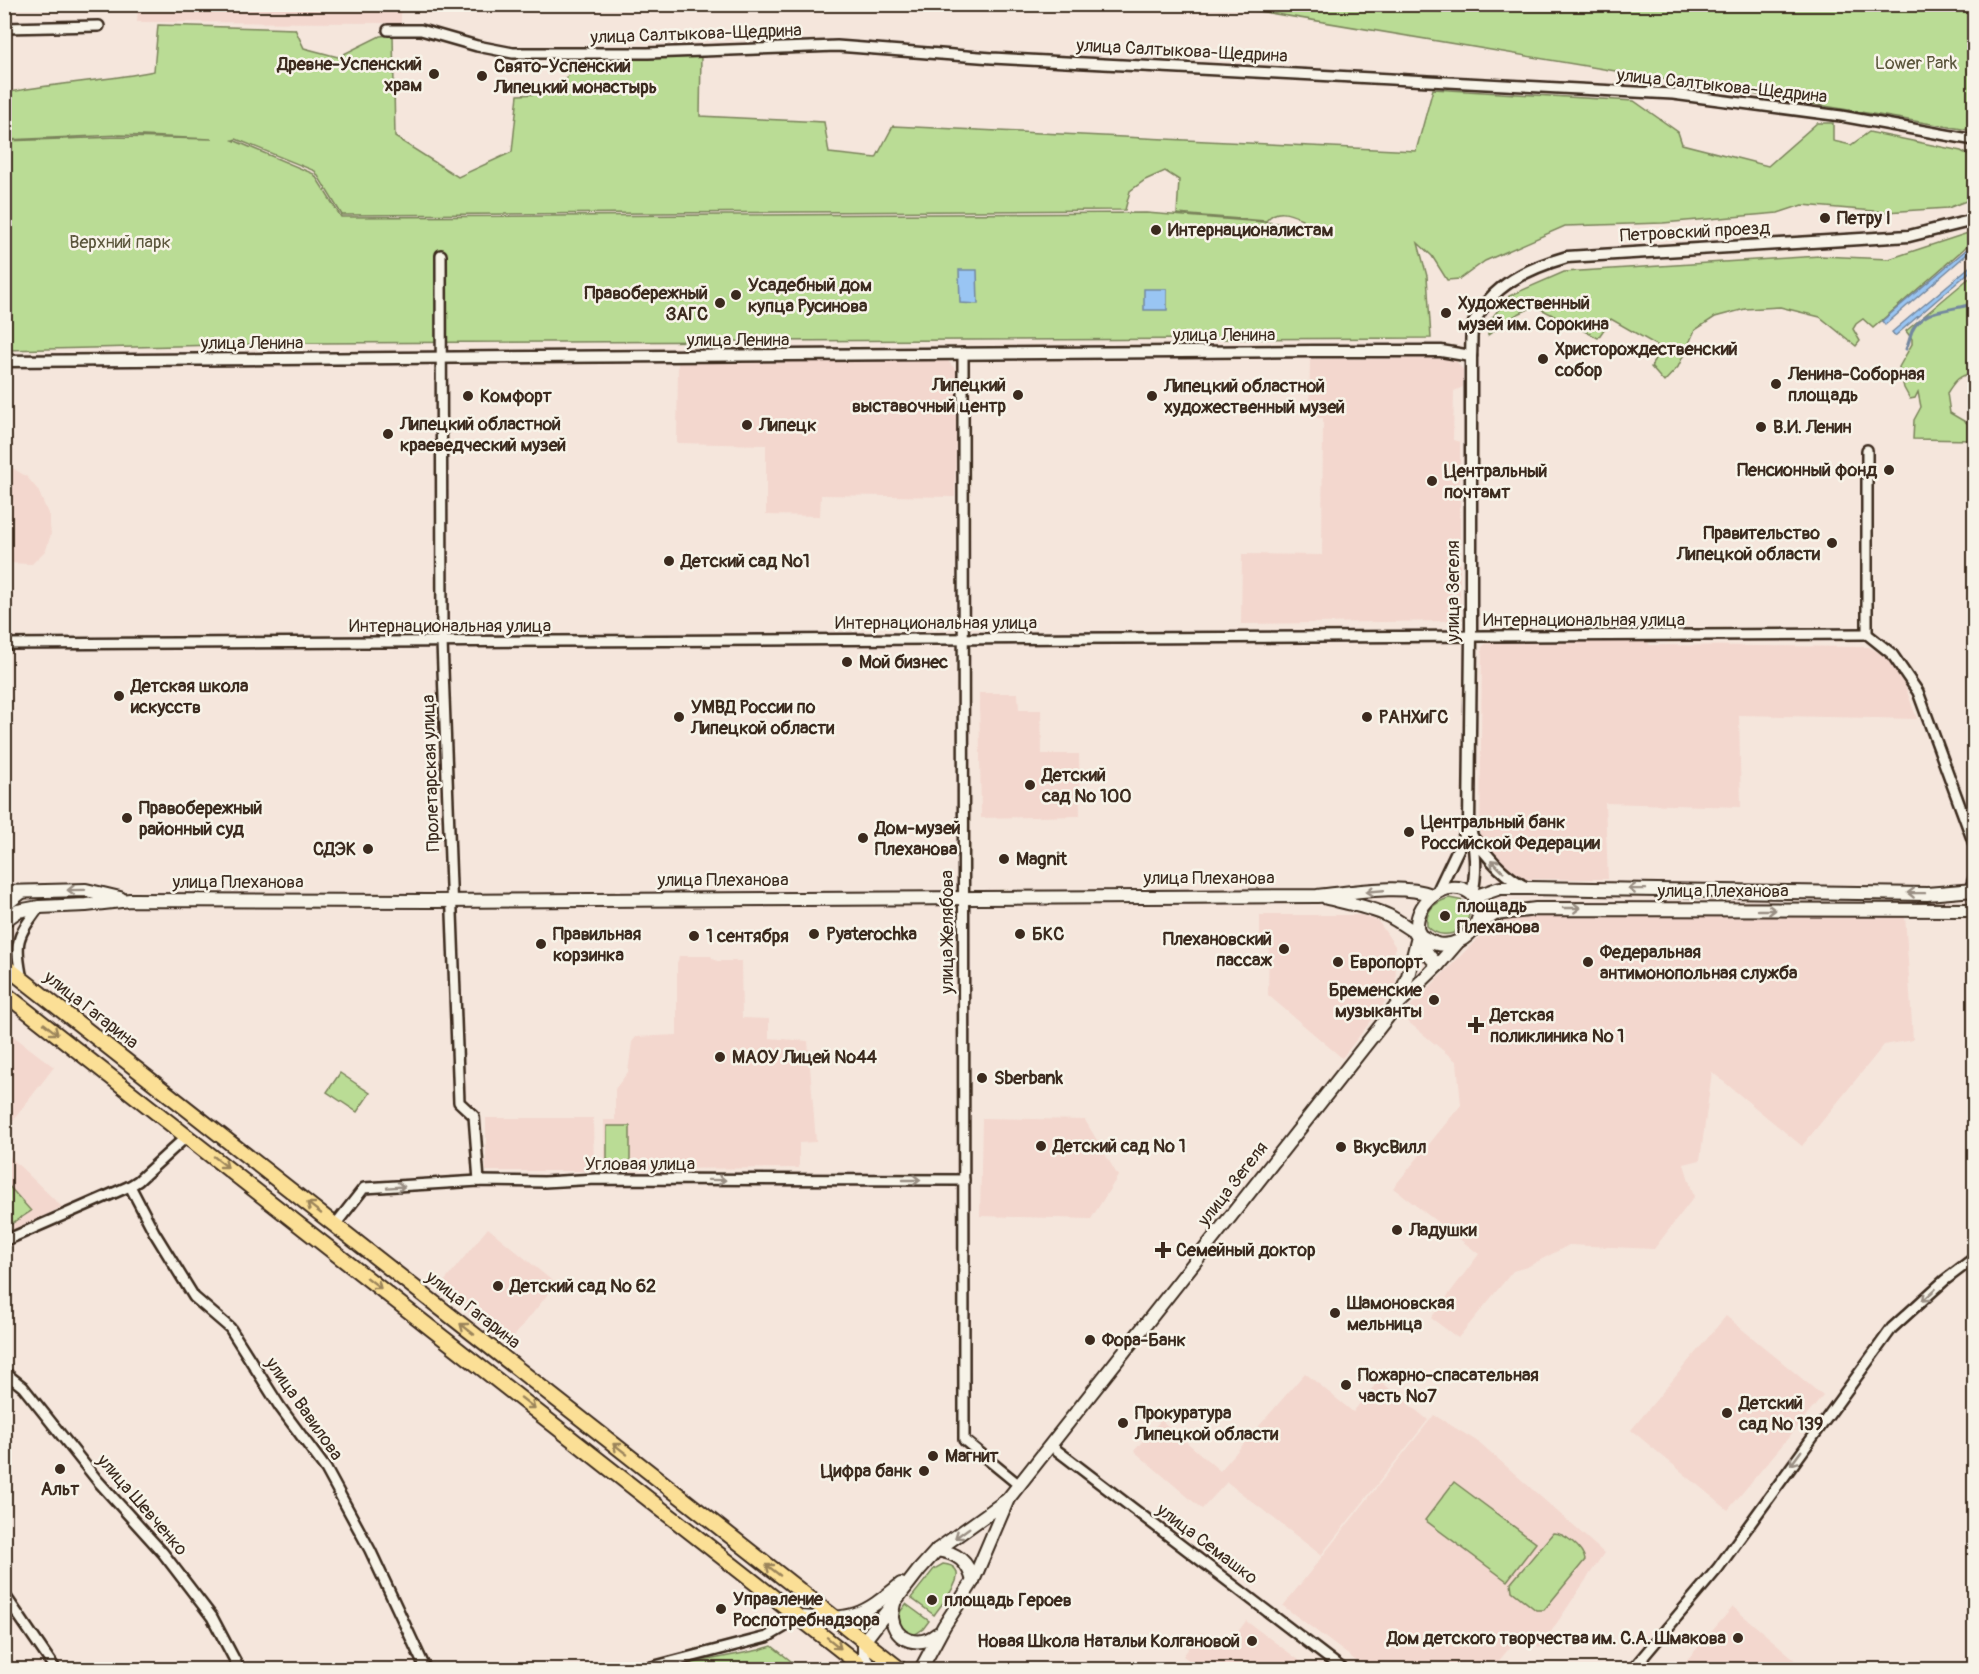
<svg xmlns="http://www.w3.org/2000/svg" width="1979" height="1674" font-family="Pangolin,sans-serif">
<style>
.built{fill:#f3d7ce}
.green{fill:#badc95;stroke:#7a835a;stroke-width:1.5;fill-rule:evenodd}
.water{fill:#99c5f3;stroke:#73879e;stroke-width:1.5}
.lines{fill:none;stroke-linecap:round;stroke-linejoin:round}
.stream{stroke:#73879e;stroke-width:3}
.minor-casing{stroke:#3b2a1e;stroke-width:14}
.tertiary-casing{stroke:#3b2a1e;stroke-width:15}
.secondary-casing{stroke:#3b2a1e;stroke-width:16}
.primary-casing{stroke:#3b2a1e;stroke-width:18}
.minor{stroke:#f7f3e8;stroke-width:9}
.tertiary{stroke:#f7f3e8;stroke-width:10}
.secondary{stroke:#f7f3e8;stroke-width:12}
.primary{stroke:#fbdf96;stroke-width:14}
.oneway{stroke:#998e83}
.oneway2{stroke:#9b845a}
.poi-dot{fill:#3b2a1e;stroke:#f7f3e8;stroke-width:2}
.labels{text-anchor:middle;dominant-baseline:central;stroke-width:5;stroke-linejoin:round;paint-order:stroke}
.street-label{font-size:18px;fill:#3b2a1e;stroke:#f7f3e8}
.park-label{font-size:18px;fill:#5b563c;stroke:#f7f3e8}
.poi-label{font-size:18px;font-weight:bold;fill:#3b2a1e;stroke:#f7f3e8;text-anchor:start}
</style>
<rect width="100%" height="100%" fill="#f5e6dc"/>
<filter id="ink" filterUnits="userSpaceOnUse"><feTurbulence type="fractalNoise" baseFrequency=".0167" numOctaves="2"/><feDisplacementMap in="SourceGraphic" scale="12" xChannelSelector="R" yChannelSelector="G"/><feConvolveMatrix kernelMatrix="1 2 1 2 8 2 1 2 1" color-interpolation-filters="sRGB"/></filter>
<g filter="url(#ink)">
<g class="built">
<polygon points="138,5 401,5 401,23 137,22"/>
<polygon points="1454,358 1463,370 1463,387 1454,391 1453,440 1460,442 1460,610 1449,621 1241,624 1242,554 1322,555 1323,418 1309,417 1310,359"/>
<polygon points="948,361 957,371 955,497 821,495 820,516 766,515 766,445 677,443 678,362"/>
<polygon points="5,467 11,467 27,477 38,490 49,516 51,534 46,550 32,564 5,563"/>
<polygon points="1491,638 1648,638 1649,645 1869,647 1888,658 1905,686 1917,719 1739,715 1741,807 1605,803 1608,879 1520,879 1500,866 1480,839 1482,647"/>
<polygon points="979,693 1018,693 1019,710 1041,710 1042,754 1079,754 1080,816 981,818"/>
<polygon points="1260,915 1361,915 1378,921 1395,946 1396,982 1382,1007 1342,1058 1268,995 1269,940 1260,940"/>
<polygon points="1516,915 1905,915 1913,1040 1884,1045 1802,1146 1712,1072 1700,1160 1684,1164 1694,1197 1654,1249 1569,1245 1527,1267 1513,1271 1458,1338 1431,1318 1479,1254 1393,1188 1461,1105 1457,1062 1401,1016 1498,918"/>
<polygon points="679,956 711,956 713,959 717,961 741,961 742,1018 769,1019 769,1038 808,1041 816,1142 799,1143 799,1168 605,1169 604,1120 615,1120 615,1089 628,1072 632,1042 636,1037 677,1035 677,962 678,961"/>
<polygon points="4,1029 54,1067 5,1131 4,1131"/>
<polygon points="486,1118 593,1118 594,1171 486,1171"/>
<polygon points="982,1118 1085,1120 1118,1176 1091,1219 980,1216"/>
<polygon points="4,1151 62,1207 5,1235 4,1235"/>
<polygon points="488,1228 556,1284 508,1344 439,1288"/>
<polygon points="1726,1316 1823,1396 1728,1510 1631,1430"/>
<polygon points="1305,1373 1353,1412 1379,1380 1428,1420 1321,1555 1227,1482 1202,1509 1134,1451 1161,1420 1220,1471"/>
<polygon points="1434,1415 1480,1443 1604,1553 1540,1648 1522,1633 1492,1669 1367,1669 1283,1606"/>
<polygon points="1733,1607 1806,1669 1679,1669"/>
<polygon points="1246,1621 1261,1632 1311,1669 1201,1669 1183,1656 1201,1632 1225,1649"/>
</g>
<g class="green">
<polygon points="1222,5 1974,5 1974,131"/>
<path d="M158 25 295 29 304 48 338 57 380 36 393 35 395 137 458 177 512 152 518 95 559 93 577 58 701 54 700 116 824 122 829 153 876 158 893 126 1416 151 1433 89 1634 101 1678 132 1682 144 1768 166 1817 123H1833V141L1851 145 1869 132 1961 151 1974 158V198L1948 208 1886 212 1802 205 1778 213 1663 223 1565 226 1485 261 1460 279 1447 280 1432 256 1418 243 1427 276 1431 338 310 343 5 350 4 141 119 137 212 139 120 135 5 140V93C54 83 105 81 154 71ZM236 139 315 171 342 215 1125 210 1130 191 1145 180 1165 171 1179 180 1177 214 1266 221C1276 208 1289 213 1302 219L1301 225 1146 213 341 217 314 174 233 140Z"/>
<polygon points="1974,231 1974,240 1873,328 1863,319 1856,324 1853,329 1860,341 1856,346 1820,317 1780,307 1745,309 1715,317 1695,330 1678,367 1664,382 1651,367 1660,347 1611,319 1598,338 1535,306 1516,315 1488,335 1488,323 1509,296 1564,272 1820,256 1889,259"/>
<path d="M1974 274V374C1960 373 1954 382 1947 393L1950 413 1974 427V440L1913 439 1914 420 1921 407 1918 392 1915 398 1910 399 1904 388 1899 367 1912 344V339L1906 331Z"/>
<path d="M1449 898 1464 901C1482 922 1447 948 1427 926 1425 910 1435 902 1449 898Z"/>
<polygon points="340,1073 370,1093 357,1112 327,1092"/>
<rect x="607" y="1126" width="23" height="37"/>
<polygon points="8,1185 31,1211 5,1228 5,1189"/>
<polygon points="1454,1482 1536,1543 1507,1581 1425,1520"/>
<path d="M1553 1533C1565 1533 1583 1548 1585 1560L1544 1610H1536L1512 1591 1511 1583Z"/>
<path d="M943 1564C976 1567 942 1603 934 1615L911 1598 934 1569Z"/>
<polygon points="906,1604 929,1621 923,1629 914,1635 905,1634 898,1623 900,1612"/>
<polygon points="772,1646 801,1669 657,1670 759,1650"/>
</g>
<g class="water">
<polygon points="1974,243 1974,248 1885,325 1882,321"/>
<polygon points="1974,263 1974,268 1895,336 1892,332"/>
<polygon points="959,270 977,270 978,304 960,303"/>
<rect x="1144" y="289" width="23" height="21"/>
</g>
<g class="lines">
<path class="stream" d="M1906 349C1909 343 1910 336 1912 331 1924 306 1953 312 1974 303"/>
<g class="minor-casing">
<g id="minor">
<polyline points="4,28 99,26"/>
<polyline points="388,30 421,30 477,46 513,53 648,53 837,46 992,58 1673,94 1841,116 1974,140"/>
<polyline points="441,255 442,642 459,1102 474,1116 479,1181"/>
<polyline points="963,353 964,1440 1019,1485"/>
<polyline points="1867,634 1892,654 1918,692 1974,844"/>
<polyline points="1867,634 1867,450"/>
<polyline points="4,644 1867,634"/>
<polyline points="1970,890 1974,878"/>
<path d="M22 979C14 941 17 937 39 907"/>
<polyline points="130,1186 154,1232 194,1297 230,1328 280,1407 326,1469 370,1550 426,1670"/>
<polyline points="335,1225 364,1188 479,1181 544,1182 596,1179 964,1180"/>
<polyline points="4,1241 130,1186 138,1181 187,1136"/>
<polyline points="4,1372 23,1387 97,1480 163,1553 212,1617 240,1670"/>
<polyline points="1050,1445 1344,1670"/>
<polyline points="4,1594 56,1670"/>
<polyline points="640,1670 767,1637 801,1617"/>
<polyline points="1632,1670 1718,1568 1892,1328 1945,1280 1974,1258"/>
</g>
</g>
<g class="tertiary-casing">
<g id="tertiary">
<polyline points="4,361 1313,351 1441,351 1471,356"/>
<path d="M1473 838C1491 860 1502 875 1527 888"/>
<polyline points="1438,891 1469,826"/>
<path d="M1472 894C1477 873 1476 846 1469 826L1471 637V356C1472 346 1470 332 1474 323 1491 285 1529 268 1567 257L1909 236 1974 220"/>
</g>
</g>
<g class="secondary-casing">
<g id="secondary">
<polyline points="4,892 86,890 120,898"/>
<polyline points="1474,897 1500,888 1528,888 1927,894 1974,890"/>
<path d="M1327 898C1348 903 1370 907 1389 916 1403 923 1423 940 1437 944 1468 951 1495 909 1469 892 1447 878 1417 901 1417 925 1417 940 1427 955 1438 965"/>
<polyline points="4,906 22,892"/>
<path d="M4 921 18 911 39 907 86 905 130 900 433 901 1317 896C1351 893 1400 883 1432 895"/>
<polyline points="1476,926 1495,914 1536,909 1974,910"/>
<polyline points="1398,1001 1408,976 1419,933"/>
<path d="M937 1550C958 1553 968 1562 973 1581"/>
<path d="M894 1603C893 1608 892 1614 892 1618 895 1642 920 1648 937 1634"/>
<path d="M801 1617C853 1620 861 1617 901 1584"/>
<polyline points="870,1670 864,1656 864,1641 919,1570 937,1550 1007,1500"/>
<polyline points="923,1670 922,1667 944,1626 973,1581 1008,1499 1397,1005 1438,965 1457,943"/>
</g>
</g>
<g class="primary-casing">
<g id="primary">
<polyline points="4,965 901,1670"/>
<polyline points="4,993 866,1670"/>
</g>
</g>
<use href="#minor" class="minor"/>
<use href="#tertiary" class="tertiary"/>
<use href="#secondary" class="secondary"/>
<use href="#primary" class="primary"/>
</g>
<defs><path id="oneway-shaft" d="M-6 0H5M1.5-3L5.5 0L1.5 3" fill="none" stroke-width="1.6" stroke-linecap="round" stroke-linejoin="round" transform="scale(1.5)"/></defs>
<g class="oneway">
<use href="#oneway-shaft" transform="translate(1497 866) rotate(-135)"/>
<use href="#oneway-shaft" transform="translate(1637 889) rotate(-179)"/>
<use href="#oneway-shaft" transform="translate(76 890) rotate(179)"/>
<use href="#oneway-shaft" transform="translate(1375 891) rotate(175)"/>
<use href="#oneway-shaft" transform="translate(1916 893) rotate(-179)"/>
<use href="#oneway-shaft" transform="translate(1572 908)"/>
<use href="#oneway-shaft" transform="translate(1767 910)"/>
<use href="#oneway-shaft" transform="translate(717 1180) rotate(1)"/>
<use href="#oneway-shaft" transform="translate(912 1180)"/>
<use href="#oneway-shaft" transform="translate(396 1187) rotate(-4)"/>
<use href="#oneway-shaft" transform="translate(1929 1295) rotate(138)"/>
<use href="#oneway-shaft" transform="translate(1796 1458) rotate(126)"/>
<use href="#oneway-shaft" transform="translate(962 1533) rotate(144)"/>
</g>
<g class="oneway2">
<use href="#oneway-shaft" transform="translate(51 1029) rotate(38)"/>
<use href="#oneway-shaft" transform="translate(221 1162) rotate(38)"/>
<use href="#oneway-shaft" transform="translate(314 1208) rotate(-142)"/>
<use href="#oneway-shaft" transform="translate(374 1283) rotate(38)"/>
<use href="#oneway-shaft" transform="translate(467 1329) rotate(-142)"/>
<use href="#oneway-shaft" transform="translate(528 1403) rotate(38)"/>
<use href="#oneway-shaft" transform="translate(620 1449) rotate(-142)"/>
<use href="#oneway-shaft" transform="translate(773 1570) rotate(-142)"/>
<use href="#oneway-shaft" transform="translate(834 1643) rotate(39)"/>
</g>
</g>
<g class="poi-dot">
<circle cx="434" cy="74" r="6"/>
<circle cx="482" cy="76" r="6"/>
<circle cx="1825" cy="218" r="6"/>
<circle cx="1156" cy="230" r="6"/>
<circle cx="736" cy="295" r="6"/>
<circle cx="720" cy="303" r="6"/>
<circle cx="1446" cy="313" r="6"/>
<circle cx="1543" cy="359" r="6"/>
<circle cx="1776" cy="384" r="6"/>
<circle cx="1018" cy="395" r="6"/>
<circle cx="468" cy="396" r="6"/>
<circle cx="1152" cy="396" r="6"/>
<circle cx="747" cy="425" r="6"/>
<circle cx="1761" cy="427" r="6"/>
<circle cx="388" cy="434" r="6"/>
<circle cx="1889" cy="470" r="6"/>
<circle cx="1432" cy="481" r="6"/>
<circle cx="1832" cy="543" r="6"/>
<circle cx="669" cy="561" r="6"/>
<circle cx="847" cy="662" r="6"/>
<circle cx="119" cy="696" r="6"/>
<circle cx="679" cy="717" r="6"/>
<circle cx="1367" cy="717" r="6"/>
<circle cx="1030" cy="785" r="6"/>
<circle cx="127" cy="818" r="6"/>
<circle cx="1409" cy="832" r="6"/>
<circle cx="863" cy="838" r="6"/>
<circle cx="368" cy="849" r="6"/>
<circle cx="1004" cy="859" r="6"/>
<circle cx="1445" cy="916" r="6"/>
<circle cx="814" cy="934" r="6"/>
<circle cx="1020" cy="934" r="6"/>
<circle cx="694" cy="936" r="6"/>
<circle cx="541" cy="944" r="6"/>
<circle cx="1284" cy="949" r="6"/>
<circle cx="1338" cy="962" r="6"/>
<circle cx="1588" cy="962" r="6"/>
<circle cx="1434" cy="1000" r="6"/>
<path d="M1473 1016h6v6h6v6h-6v6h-6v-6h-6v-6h6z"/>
<circle cx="720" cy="1057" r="6"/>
<circle cx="982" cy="1078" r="6"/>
<circle cx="1041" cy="1146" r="6"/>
<circle cx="1341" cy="1147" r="6"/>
<circle cx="1397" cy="1230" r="6"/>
<path d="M1160 1241h6v6h6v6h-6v6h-6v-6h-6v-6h6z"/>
<circle cx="498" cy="1286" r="6"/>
<circle cx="1335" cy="1313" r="6"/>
<circle cx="1090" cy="1340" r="6"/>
<circle cx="1346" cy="1385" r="6"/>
<circle cx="1727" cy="1413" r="6"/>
<circle cx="1123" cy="1423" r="6"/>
<circle cx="933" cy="1456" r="6"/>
<circle cx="60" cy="1469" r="6"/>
<circle cx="924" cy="1471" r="6"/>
<circle cx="932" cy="1600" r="6"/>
<circle cx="721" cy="1609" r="6"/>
<circle cx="1738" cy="1638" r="6"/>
<circle cx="1252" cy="1641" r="6"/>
</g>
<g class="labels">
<g class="street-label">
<text transform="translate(696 34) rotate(-2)">улица Салтыкова-Щедрина</text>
<text transform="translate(1182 51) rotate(3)">улица Салтыкова-Щедрина</text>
<text transform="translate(1722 86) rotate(6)">улица Салтыкова-Щедрина</text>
<text transform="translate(1695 232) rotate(-3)">Петровский проезд</text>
<text x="1224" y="335">улица Ленина</text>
<text x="738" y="340">улица Ленина</text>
<text x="252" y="343">улица Ленина</text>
<text transform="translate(1453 591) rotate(-90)">улица Зегеля</text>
<text x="1584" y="620">Интернациональная улица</text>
<text x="936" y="623">Интернациональная улица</text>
<text x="450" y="626">Интернациональная улица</text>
<text transform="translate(431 773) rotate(-92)">Пролетарская улица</text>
<text x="1209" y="878">улица Плеханова</text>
<text x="723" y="880">улица Плеханова</text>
<text x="238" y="882">улица Плеханова</text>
<text x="1723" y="891">улица Плеханова</text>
<text transform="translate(947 932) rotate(-90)">улица Желябова</text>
<text transform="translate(91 1010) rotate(38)">улица Гагарина</text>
<text x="640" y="1164">Угловая улица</text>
<text transform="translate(1233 1184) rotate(-52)">улица Зегеля</text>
<text transform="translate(473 1310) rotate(38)">улица Гагарина</text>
<text transform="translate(304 1409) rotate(55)">улица Вавилова</text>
<text transform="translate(142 1505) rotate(49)">улица Шевченко</text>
<text transform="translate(1207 1544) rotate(37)">улица Семашко</text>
</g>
<g class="park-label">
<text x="1916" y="63">Lower Park</text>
<text x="120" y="242">Верхний парк</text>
</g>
<g class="poi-label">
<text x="422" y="64" text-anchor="end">Древне-Успенский<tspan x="422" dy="21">храм</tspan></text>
<text x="494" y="66">Свято-Успенский<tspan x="494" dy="21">Липецкий монастырь</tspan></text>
<text x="1837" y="218">Петру I</text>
<text x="1168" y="230">Интернационалистам</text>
<text x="748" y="285">Усадебный дом<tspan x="748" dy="21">купца Русинова</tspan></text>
<text x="708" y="293" text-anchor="end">Правобережный<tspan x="708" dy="21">ЗАГС</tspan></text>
<text x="1458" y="303">Художественный<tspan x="1458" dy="21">музей им. Сорокина</tspan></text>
<text x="1555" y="349">Христорождественский<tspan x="1555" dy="21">собор</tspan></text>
<text x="1788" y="374">Ленина-Соборная<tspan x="1788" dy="21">площадь</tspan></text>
<text x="1006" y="385" text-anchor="end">Липецкий<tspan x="1006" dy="21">выставочный центр</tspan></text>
<text x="1164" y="386">Липецкий областной<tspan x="1164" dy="21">художественный музей</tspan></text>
<text x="480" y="396">Комфорт</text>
<text x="400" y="424">Липецкий областной<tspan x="400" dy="21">краеведческий музей</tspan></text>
<text x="759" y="425">Липецк</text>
<text x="1773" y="427">В.И. Ленин</text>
<text x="1877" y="470" text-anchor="end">Пенсионный фонд</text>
<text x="1444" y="471">Центральный<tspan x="1444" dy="21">почтамт</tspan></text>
<text x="1820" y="533" text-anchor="end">Правительство<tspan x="1820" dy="21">Липецкой области</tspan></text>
<text x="681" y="561">Детский сад №1</text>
<text x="859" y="662">Мой бизнес</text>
<text x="131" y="686">Детская школа<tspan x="131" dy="21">искусств</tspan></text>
<text x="691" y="707">УМВД России по<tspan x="691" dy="21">Липецкой области</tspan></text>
<text x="1379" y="717">РАНХиГС</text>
<text x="1042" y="775">Детский<tspan x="1042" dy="21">сад № 100</tspan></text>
<text x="139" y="808">Правобережный<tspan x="139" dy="21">районный суд</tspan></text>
<text x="1421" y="822">Центральный банк<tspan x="1421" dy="21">Российской Федерации</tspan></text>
<text x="875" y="828">Дом-музей<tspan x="875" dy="21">Плеханова</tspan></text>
<text x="356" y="849" text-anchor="end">СДЭК</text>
<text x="1016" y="859">Magnit</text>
<text x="1457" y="906">площадь<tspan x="1457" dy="21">Плеханова</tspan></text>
<text x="553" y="934">Правильная<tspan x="553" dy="21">корзинка</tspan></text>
<text x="826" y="934">Pyaterochka</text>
<text x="1032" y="934">БКС</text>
<text x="706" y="936">1 сентября</text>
<text x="1272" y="939" text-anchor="end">Плехановский<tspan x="1272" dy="21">пассаж</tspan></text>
<text x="1600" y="952">Федеральная<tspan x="1600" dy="21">антимонопольная служба</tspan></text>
<text x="1350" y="962">Европорт</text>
<text x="1422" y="990" text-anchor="end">Бременские<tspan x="1422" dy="21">музыканты</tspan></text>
<text x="1490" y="1015">Детская<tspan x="1490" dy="21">поликлиника № 1</tspan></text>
<text x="732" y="1057">МАОУ Лицей №44</text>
<text x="994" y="1078">Sberbank</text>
<text x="1053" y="1146">Детский сад № 1</text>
<text x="1353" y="1147">ВкусВилл</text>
<text x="1409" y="1230">Ладушки</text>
<text x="1176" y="1250">Семейный доктор</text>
<text x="510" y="1286">Детский сад № 62</text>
<text x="1347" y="1303">Шамоновская<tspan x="1347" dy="21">мельница</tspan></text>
<text x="1102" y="1340">Фора-Банк</text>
<text x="1358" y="1375">Пожарно-спасательная<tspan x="1358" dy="21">часть №7</tspan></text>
<text x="1739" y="1403">Детский<tspan x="1739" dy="21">сад № 139</tspan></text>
<text x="1135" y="1413">Прокуратура<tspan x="1135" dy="21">Липецкой области</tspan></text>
<text x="945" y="1456">Магнит</text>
<text x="912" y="1471" text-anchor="end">Цифра банк</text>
<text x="60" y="1489" text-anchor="middle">Альт</text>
<text x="733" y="1599">Управление<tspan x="733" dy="21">Роспотребнадзора</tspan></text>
<text x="944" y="1600">площадь Героев</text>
<text x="1726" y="1638" text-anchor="end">Дом детского творчества им. С.А. Шмакова</text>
<text x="1240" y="1641" text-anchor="end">Новая Школа Натальи Колгановой</text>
</g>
</g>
<rect width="1979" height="1674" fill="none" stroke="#f7f3e8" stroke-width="24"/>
<rect x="12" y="12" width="1955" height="1650" fill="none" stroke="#3b2a1e" stroke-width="2" filter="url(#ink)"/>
</svg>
